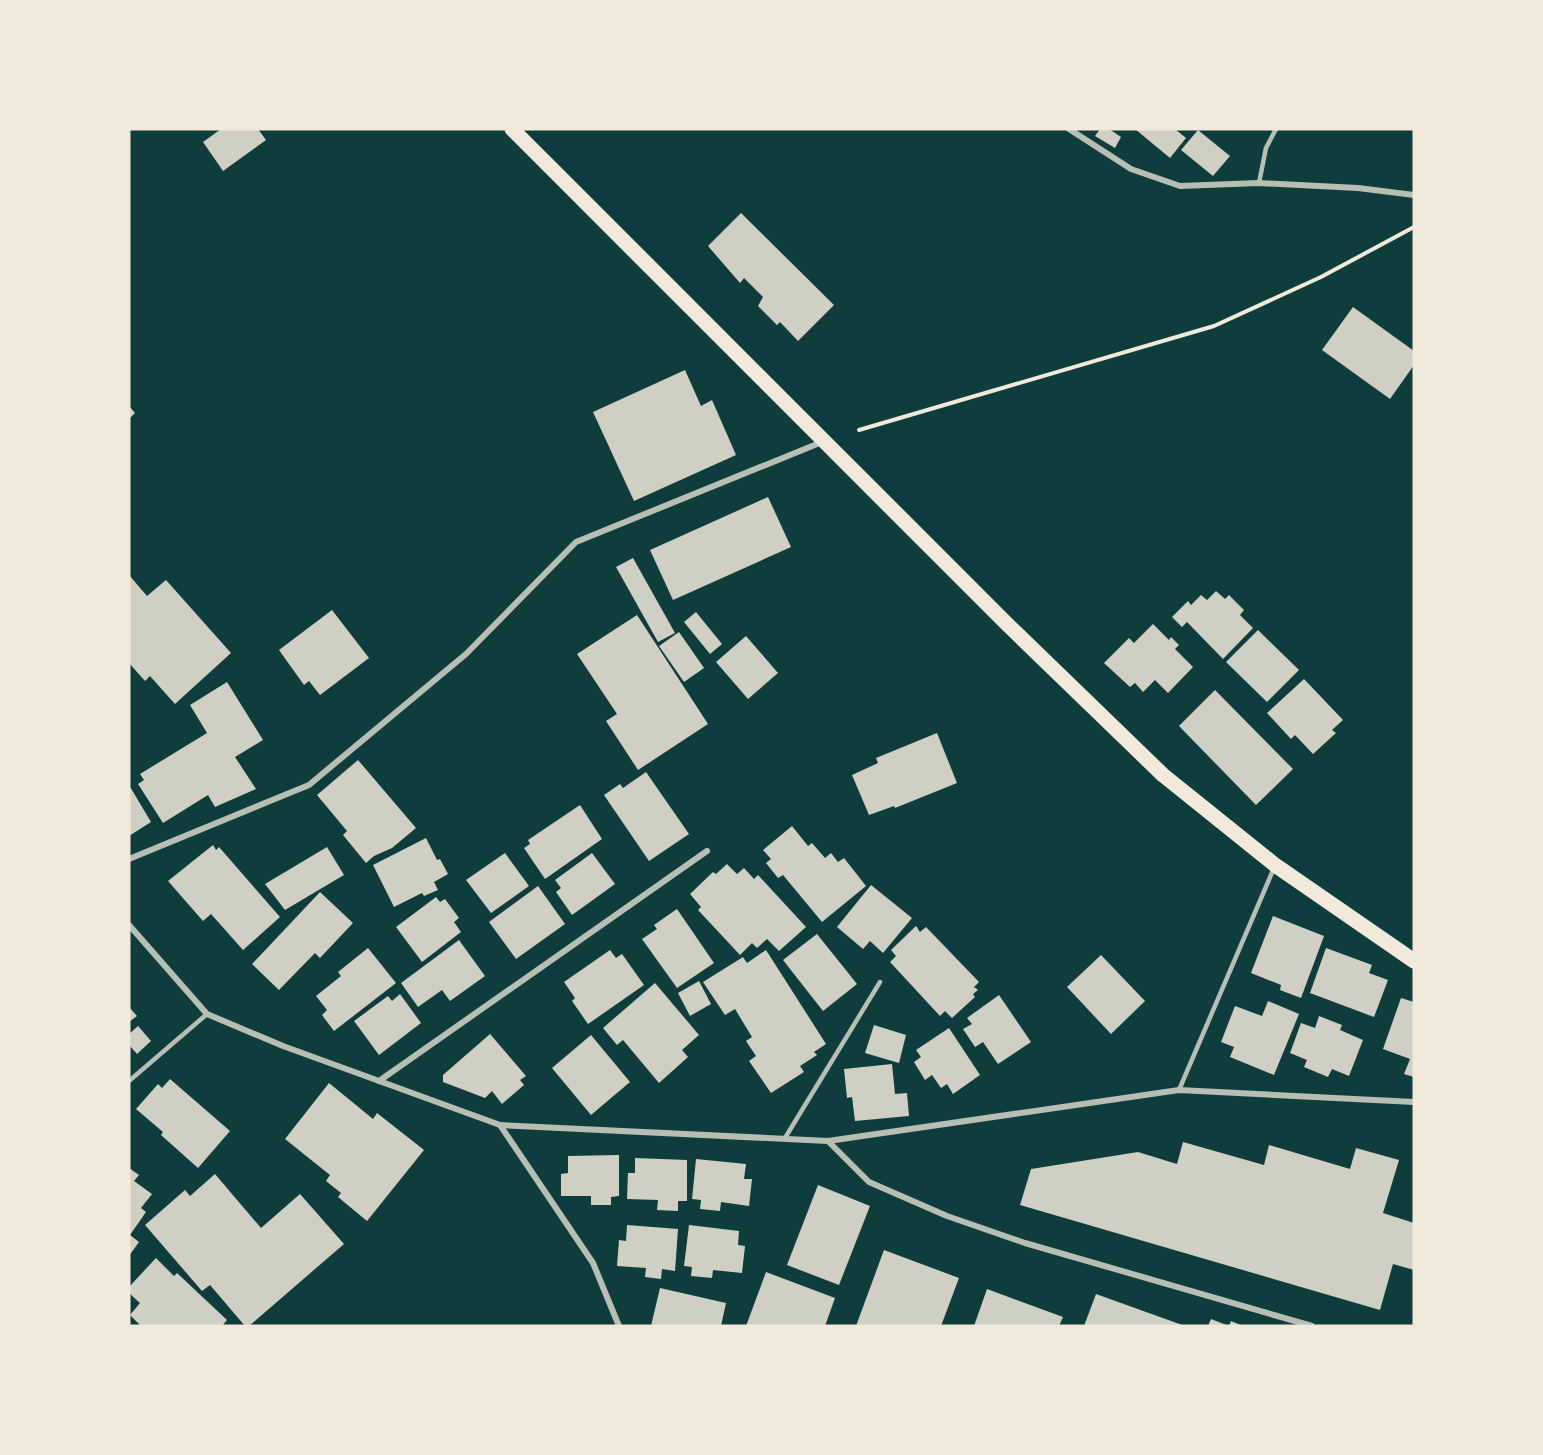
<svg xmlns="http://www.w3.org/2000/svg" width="1543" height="1455" font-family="Lora,serif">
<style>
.building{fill:#cfcfc3}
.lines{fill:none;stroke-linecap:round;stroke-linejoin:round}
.path{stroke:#f1e9da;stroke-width:4}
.service{stroke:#b8beb3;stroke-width:4.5}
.minor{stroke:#b8beb3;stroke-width:6}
.primary{stroke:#f1e9da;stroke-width:15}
</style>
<rect width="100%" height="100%" fill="#0f3d3e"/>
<g class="building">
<polygon points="221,129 258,129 266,140 223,171 203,142"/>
<polygon points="1100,129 1109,129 1121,137 1115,148 1095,136"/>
<polygon points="1135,129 1175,129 1186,138 1170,158"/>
<polygon points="1198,130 1230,156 1213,176 1181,150"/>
<polygon points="741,213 834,305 798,341 780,322 777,325 758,306 763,297 744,278 740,283 708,246"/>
<polygon points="1353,307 1414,351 1414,365 1390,399 1322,350"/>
<polygon points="685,370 701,406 712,400 736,455 634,501 593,412"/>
<polygon points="129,406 135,413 129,419"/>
<polygon points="768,497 791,547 673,600 650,550"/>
<polygon points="633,558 675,633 658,642 616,567"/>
<polygon points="129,575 147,596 166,580 231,653 175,704 150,676 145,681 129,663"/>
<polygon points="1216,591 1225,599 1229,595 1244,610 1240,615 1253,628 1223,659 1187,622 1182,627 1172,617 1188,601 1191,605 1201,595 1207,600"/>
<polygon points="332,610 369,658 320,695 309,681 304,685 279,650"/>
<polygon points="696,612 722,644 710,654 684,622"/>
<polygon points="637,615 708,724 638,770 606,721 617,714 577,654"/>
<polygon points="1153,624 1169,640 1171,637 1179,645 1175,649 1193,667 1168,693 1155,680 1143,692 1135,683 1130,687 1104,663 1129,638 1134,643"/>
<polygon points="1258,630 1299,670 1267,702 1226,662"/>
<polygon points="679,632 704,668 684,682 659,646"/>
<polygon points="746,636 778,673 748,699 716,662"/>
<polygon points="1304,679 1343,720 1332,730 1336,733 1313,754 1295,735 1291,739 1267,713"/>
<polygon points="227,682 263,740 235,757 256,789 215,807 208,795 163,823 138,784 144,780 140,774 207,733 190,705"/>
<polygon points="1215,690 1293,769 1256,805 1179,726"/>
<polygon points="937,733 957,783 895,808 894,806 869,815 852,775 878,763 876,758"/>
<polygon points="358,760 416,828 392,848 374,856 366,863 343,835 347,831 317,795"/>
<polygon points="646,772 689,834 649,861 604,795 620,784 623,788"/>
<polygon points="129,785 151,822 129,836"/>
<polygon points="580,805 602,839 545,879 524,848 530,844 528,840"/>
<polygon points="792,826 808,846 812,843 825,858 831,853 838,862 844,858 866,886 822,922 783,875 778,878 766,863 771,859 763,850"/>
<polygon points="426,838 437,860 440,859 448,874 434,882 438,890 424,896 422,893 394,907 373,865"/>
<polygon points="213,845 216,850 219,847 280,917 243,950 211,914 203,921 168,881"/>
<polygon points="327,847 344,875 285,910 265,884"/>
<polygon points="505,853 529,886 491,913 466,880"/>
<polygon points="592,853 615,884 572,915 556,892 561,888 555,880"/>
<polygon points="727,864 737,874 744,868 754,879 758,875 806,927 779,951 767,939 757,948 752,943 740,955 698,910 701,907 690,894 713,872 716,874"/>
<polygon points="871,885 912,918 883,953 870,941 863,949 837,927"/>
<polygon points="538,886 565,924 516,959 489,922"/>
<polygon points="320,892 353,923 320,958 315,953 279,990 252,964"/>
<polygon points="436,897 440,902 445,899 459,918 454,922 461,932 422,962 396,927"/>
<polygon points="677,909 714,963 677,988 642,939 657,929 654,925"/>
<polygon points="1273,916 1324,936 1301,998 1280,990 1281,985 1251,973"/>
<polygon points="916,926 920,932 926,927 979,982 974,987 978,990 973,994 975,997 952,1018 945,1011 940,1016 890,962 896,956 891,950"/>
<polygon points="817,934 857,984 823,1011 783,960"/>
<polygon points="459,940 485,976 450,1001 442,990 418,1007 401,983"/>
<polygon points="368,948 396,983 334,1031 322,1015 327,1010 316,996 341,976 338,972"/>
<polygon points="1326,948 1372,965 1369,973 1388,980 1374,1017 1310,993"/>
<polygon points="610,950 616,958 622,954 644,985 588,1024 572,1001 575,998 564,982"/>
<polygon points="766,950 826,1044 814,1052 817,1055 800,1066 804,1072 771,1093 749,1061 756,1056 746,1041 752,1037 735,1009 725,1015 703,982 743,957 747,963"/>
<polygon points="1101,955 1145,1001 1111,1034 1067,987"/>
<polygon points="699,981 711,1004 690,1016 678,993"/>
<polygon points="655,983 699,1035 682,1050 688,1057 659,1083 623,1040 617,1045 603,1028"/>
<polygon points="400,994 421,1023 379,1055 354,1021 388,996 392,1001"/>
<polygon points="999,995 1031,1042 998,1064 983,1042 975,1047 963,1029 972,1024 967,1018"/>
<polygon points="1401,998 1414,1002 1414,1077 1404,1074 1410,1059 1383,1049"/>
<polygon points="1268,1001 1299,1014 1274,1075 1230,1057 1234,1047 1221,1042 1235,1006 1262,1016"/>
<polygon points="129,1007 137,1016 129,1022"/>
<polygon points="1319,1016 1342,1025 1340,1030 1363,1040 1349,1076 1332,1069 1328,1077 1304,1067 1307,1060 1290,1053 1301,1023 1315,1028"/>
<polygon points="874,1025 906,1035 899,1063 865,1053"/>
<polygon points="138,1026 151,1041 137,1054 129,1045 129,1034"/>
<polygon points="949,1028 980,1075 953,1094 947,1084 941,1088 932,1075 925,1080 914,1062 921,1057 916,1050"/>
<polygon points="490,1034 526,1076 520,1080 524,1085 502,1104 492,1091 485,1098 443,1082 443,1075"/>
<polygon points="591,1035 630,1082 591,1115 552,1068"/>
<polygon points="892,1064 895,1094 907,1093 909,1116 855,1121 852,1097 847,1098 844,1069"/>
<polygon points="170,1079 230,1131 198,1168 161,1135 163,1132 136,1109 158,1084 162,1088"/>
<polygon points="329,1083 373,1119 377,1113 424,1150 367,1221 338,1197 341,1193 326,1181 330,1175 285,1139"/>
<polygon points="1183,1142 1264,1165 1269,1145 1350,1169 1356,1148 1399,1160 1383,1213 1414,1223 1414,1270 1393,1264 1380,1310 1020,1205 1031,1169 1138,1152 1177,1164"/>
<polygon points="619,1155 619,1196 611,1197 611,1205 591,1205 591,1196 561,1196 561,1174 568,1173 568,1156"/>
<polygon points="635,1158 687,1160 687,1201 678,1201 678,1211 657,1210 658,1200 627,1199 628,1173 635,1173"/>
<polygon points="696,1159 746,1164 744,1179 752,1179 749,1206 721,1202 720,1211 700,1209 701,1200 692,1199"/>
<polygon points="129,1168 139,1175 134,1181 152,1194 141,1208 146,1212 130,1235 139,1242 129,1256"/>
<polygon points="215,1174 261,1228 300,1194 344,1244 249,1326 245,1326 210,1285 202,1291 145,1225 185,1190 190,1196"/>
<polygon points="818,1185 870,1206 839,1285 787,1265"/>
<polygon points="627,1225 678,1229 675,1271 662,1269 661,1279 645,1277 646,1268 617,1266 619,1240 626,1241"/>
<polygon points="689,1225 739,1231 738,1245 745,1246 742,1273 713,1270 712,1278 691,1276 692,1267 684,1266"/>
<polygon points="884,1250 959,1278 941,1326 856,1326"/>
<polygon points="156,1258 174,1276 177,1273 227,1320 222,1326 141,1326 130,1315 140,1303 129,1293 129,1287"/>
<polygon points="766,1272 835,1298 825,1326 746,1326"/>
<polygon points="660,1288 726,1303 721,1326 651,1326"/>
<polygon points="987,1289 1063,1317 1059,1326 974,1326"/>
<polygon points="1096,1294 1185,1326 1084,1326"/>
<polygon points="1211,1319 1229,1326 1208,1326"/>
<polygon points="1231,1321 1243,1326 1229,1326"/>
</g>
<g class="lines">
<polyline class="path" points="859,430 1214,326 1321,277 1414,227"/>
<g class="service">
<polyline points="1259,183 1266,148 1276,129"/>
<polyline points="129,1081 207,1014"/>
<polyline points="1179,1090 1274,868"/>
<polyline points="785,1138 880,982"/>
</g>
<g class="minor">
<polyline points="1069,129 1131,169 1180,186 1259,183 1358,188 1414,195"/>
<polyline points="129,859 309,785 466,654 576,542 822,442"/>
<polyline points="129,925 207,1014 283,1046 500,1125 593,1263 619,1326"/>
<polyline points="379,1081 707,851"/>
<polyline points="500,1125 828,1141 1179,1090 1414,1102"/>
<polyline points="828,1141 869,1182 947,1216 1025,1243 1312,1326"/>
</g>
<polyline class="primary" points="512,129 1008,625 1163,775 1275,865 1414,961"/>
</g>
<rect width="1543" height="1455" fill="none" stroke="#f1e9da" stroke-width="261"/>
</svg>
